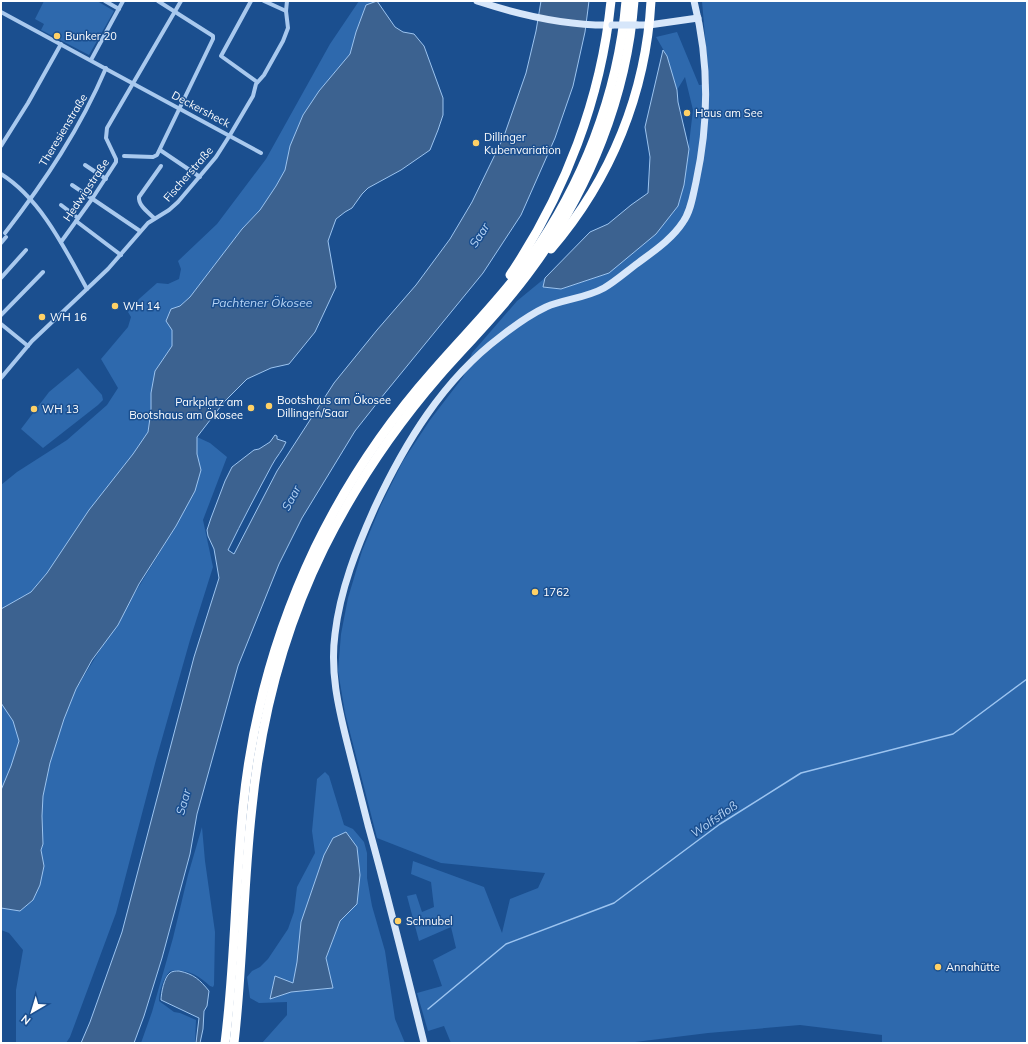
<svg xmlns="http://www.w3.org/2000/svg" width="1028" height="1044" font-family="Mulish,sans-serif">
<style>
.green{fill:#2e69ad;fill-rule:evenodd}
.water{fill:#3c6290;stroke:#9cc4f0}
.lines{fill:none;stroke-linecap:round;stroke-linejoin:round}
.stream{stroke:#9cc4f0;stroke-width:1.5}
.street{stroke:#a9c9ee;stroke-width:4}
.secondary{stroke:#d6e6fa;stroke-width:7}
.highway{stroke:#fff;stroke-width:9}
.secondary-bridge{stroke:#d6e6fa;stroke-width:7}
.poi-dot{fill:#ffd166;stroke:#1b4f8f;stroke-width:1.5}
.labels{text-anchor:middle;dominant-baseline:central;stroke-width:3;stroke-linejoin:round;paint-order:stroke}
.poi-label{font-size:11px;fill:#fff;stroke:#1b4f8f;text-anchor:start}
.street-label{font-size:11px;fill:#fff;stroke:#1b4f8f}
.water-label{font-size:12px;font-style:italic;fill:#b5d3f5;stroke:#1b4f8f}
</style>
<rect width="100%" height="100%" fill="#1b4f8f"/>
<g class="green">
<polygon points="44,1 97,1 114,11 89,55 41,30 44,24 35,19"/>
<polygon points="359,1 376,1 366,5 356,32 350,55 319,91 303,115 290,146 285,170 276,186 260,210 242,229 190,297 180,306 172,330 172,346 155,371 151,393 151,411 148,432 133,454 89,510 47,573 31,592 1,609 1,485 17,472 67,440 107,405 118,388 101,359 128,327 131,317 128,312 139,299 157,283 168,284 179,279 181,269 178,261 217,224 266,159 330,44"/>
<polygon points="702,1 1027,1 1027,1043 882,1043 882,1035 800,1025 708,1033 627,1043 451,1043 444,1026 428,1031 417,993 442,986 433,960 456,948 451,927 419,941 407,896 416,894 422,912 434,907 431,882 411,874 413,861 484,887 502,933 510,899 538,888 545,873 441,863 377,838 345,713 338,671 341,634 348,598 362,551 381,505 403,461 430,420 463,377 472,353 517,301 545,278 543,287 561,289 609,273 684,185 693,110 685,77 677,90 667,56 656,37 677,32 699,85 709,84"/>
<polygon points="78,368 102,395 103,400 98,405 43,448 21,429 49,392"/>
<polygon points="197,437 210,443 227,457 203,520 213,567 190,640 156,760 116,913 70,1037 66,1043 16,1043 16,990 23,950 9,933 1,930 1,908 20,911 44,866 41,850 43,844 42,816 43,796 50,763 64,719 76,689 176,526 201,470 197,454"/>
<path d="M1 703C9 714 18 726 19 740 20 749 5 781 1 790Z"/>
<path d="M325 772 329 776 344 825 353 829 364 842 367 853V878L372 906 385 951 395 1019 405 1043H262L287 1015V1002L259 1003 250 998 247 977 252 971 260 967 268 959 288 929 294 912 297 887 315 853 312 831 317 779ZM357 847 360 875 357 904 340 921 326 958 333 988 291 992 314 885 324 855Z"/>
<path d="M202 827 205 861 215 932 214 985 213 987 210 986C198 975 187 969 170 971 163 978 159 992 159 1001L174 1012 180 1013 196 1020 195 1043H141L152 1012 173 938 188 875Z"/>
</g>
<g class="water">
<polygon points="377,1 395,27 403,32 414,34 424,46 443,98 443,115 438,130 430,150 401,170 368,188 362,194 352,208 345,212 336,219 328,241 336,287 315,332 289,364 271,368 247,379 224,402 197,437 197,454 201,470 195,491 176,526 139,584 118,625 92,660 76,689 64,719 50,763 43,796 42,816 43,844 41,850 44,866 40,885 33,900 20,911 1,908 1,790 11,766 19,741 13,721 1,703 1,609 31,592 47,573 89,510 133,454 148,432 151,411 151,393 155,371 172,346 172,330 166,321 171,309 180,306 190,297 242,229 260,210 276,186 285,170 290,146 303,115 319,91 350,54 356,32 366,5"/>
<path d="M541 1H589L585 32 573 86 555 138 521 215 483 273 385 393 355 431 302 518 279 564 238 666 197 814 190 854 162 958 144 1016 134 1043H81L90 1022 122 932 194 657 219 578 214 549 208 536 207 530 211 518 225 481 232 467 254 450 259 449 270 442 275 435 277 436V439L286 442C283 450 276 457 272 465 257 493 242 521 228 550L234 554 277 471 334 383 377 330 416 285 450 239 472 202 504 136 526 73 536 31Z"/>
<polygon points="663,50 667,56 677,90 678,102 689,149 684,185 678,206 656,234 609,273 561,289 543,287 545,278 590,232 608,224 631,205 648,193 650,157 645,127"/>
<polygon points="346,832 357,847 360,875 357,904 340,921 326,958 333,988 291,992 270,999 275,976 293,983 297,962 301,922 324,855 333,838"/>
<path d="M179 971C194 974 200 980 209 991L207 1006 204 1011 203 1029 200 1043H196L199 1018 161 1000C161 994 164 977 170 973 172 971 176 971 179 971Z"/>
</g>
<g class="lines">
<polyline class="stream" points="428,1009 506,944 614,903 720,824 801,773 953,734 1027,679"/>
<g class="street">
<polyline points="105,1 119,9"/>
<polyline points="251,1 221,56 257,82"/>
<polyline points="264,1 286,11"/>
<polyline points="1,12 261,153"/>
<polyline points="91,60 123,1"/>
<polyline points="1,146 28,103 61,44"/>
<polyline points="160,150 200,177"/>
<polyline points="124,156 153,157 157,155 213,39 213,36 158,1"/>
<polyline points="85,165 106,179"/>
<path d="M1 174C41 199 65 249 87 289"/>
<polyline points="72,185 140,231"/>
<polyline points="61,205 78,218"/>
<path d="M154 218C148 212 138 205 139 197L161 166"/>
<polyline points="76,221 121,255"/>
<path d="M5 233C45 181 80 129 106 68"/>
<polyline points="61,242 92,199 116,162 116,159 106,138 107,128 181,1"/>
<polyline points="1,243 6,237"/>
<polyline points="1,278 26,250"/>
<polyline points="1,315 43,272"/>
<polyline points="1,324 28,346"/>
<polyline points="1,378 32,341 108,269 148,223 169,210 178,202 216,157 230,135 253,96 256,84 264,75 283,41 288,28 286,11 287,1"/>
</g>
<g class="secondary">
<path d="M477 1C520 15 566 26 612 25"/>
<polyline points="637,25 649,25 698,18"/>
<path d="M424 1043C406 970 388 897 368 825 361 797 354 770 347 742 338 706 330 671 335 634 340 590 357 547 375 507 405 443 443 380 500 337 514 326 529 315 546 307 565 299 586 298 604 288 616 281 627 271 638 263 654 251 672 239 683 222 691 211 693 195 696 182 709 122 709 60 694 1"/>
</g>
<g class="highway">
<path d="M551 249C611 179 646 93 651 1"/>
<path d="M510 275C565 193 601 99 611 1"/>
<path d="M225 1043C235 965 235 886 243 807 252 717 276 630 315 548 346 484 386 424 433 371 464 335 499 301 527 262 582 186 618 95 626 1"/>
<path d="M234 1043C243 965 243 886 252 807 261 718 284 629 324 548 355 486 394 428 439 376 471 340 505 306 533 267 589 190 627 96 634 1"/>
</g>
<polyline class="secondary-bridge" points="612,25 637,25"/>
</g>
<g class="poi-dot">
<circle cx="57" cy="36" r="4"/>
<circle cx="687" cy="113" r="4"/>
<circle cx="476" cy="143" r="4"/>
<circle cx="115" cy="306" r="4"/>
<circle cx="42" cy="317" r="4"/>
<circle cx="269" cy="406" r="4"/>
<circle cx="251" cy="408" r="4"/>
<circle cx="34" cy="409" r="4"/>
<circle cx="535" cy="592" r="4"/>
<circle cx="398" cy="921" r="4"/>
<circle cx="938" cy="967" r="4"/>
</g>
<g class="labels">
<g class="poi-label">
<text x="65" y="36">Bunker 20</text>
<text x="695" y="113">Haus am See</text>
<text x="484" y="137">Dillinger<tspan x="484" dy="13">Kubenvariation</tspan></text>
<text x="123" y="306">WH 14</text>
<text x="50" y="317">WH 16</text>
<text x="277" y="400">Bootshaus am Ökosee<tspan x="277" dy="13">Dillingen/Saar</tspan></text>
<text x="243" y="402" text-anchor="end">Parkplatz am<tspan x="243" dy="13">Bootshaus am Ökosee</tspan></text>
<text x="42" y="409">WH 13</text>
<text x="543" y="592">1762</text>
<text x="406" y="921">Schnubel</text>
<text x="946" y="967">Annahütte</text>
</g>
<g class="street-label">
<text transform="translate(201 109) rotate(28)">Deckersheck</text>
<text transform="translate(63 130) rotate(-59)">Theresienstraße</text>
<text transform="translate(188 174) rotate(-49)">Fischerstraße</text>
<text transform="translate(86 190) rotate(-56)">Hedwigstraße</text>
</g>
<g class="water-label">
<text transform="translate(479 235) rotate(-57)">Saar</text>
<text x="262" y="302">Pachtener Ökosee</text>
<text transform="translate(291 498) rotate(-62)">Saar</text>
<text transform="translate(183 802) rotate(-74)">Saar</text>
<text transform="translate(714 819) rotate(-35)">Wolfsfloß</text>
</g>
</g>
<rect width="1028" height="1044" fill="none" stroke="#ffffff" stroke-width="4"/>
<g transform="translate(32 1012) rotate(218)" stroke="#1b4f8f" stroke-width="3" paint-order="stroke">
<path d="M0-3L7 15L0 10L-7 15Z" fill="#ffffff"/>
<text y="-6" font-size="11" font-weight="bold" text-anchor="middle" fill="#ffffff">N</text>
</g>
</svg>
